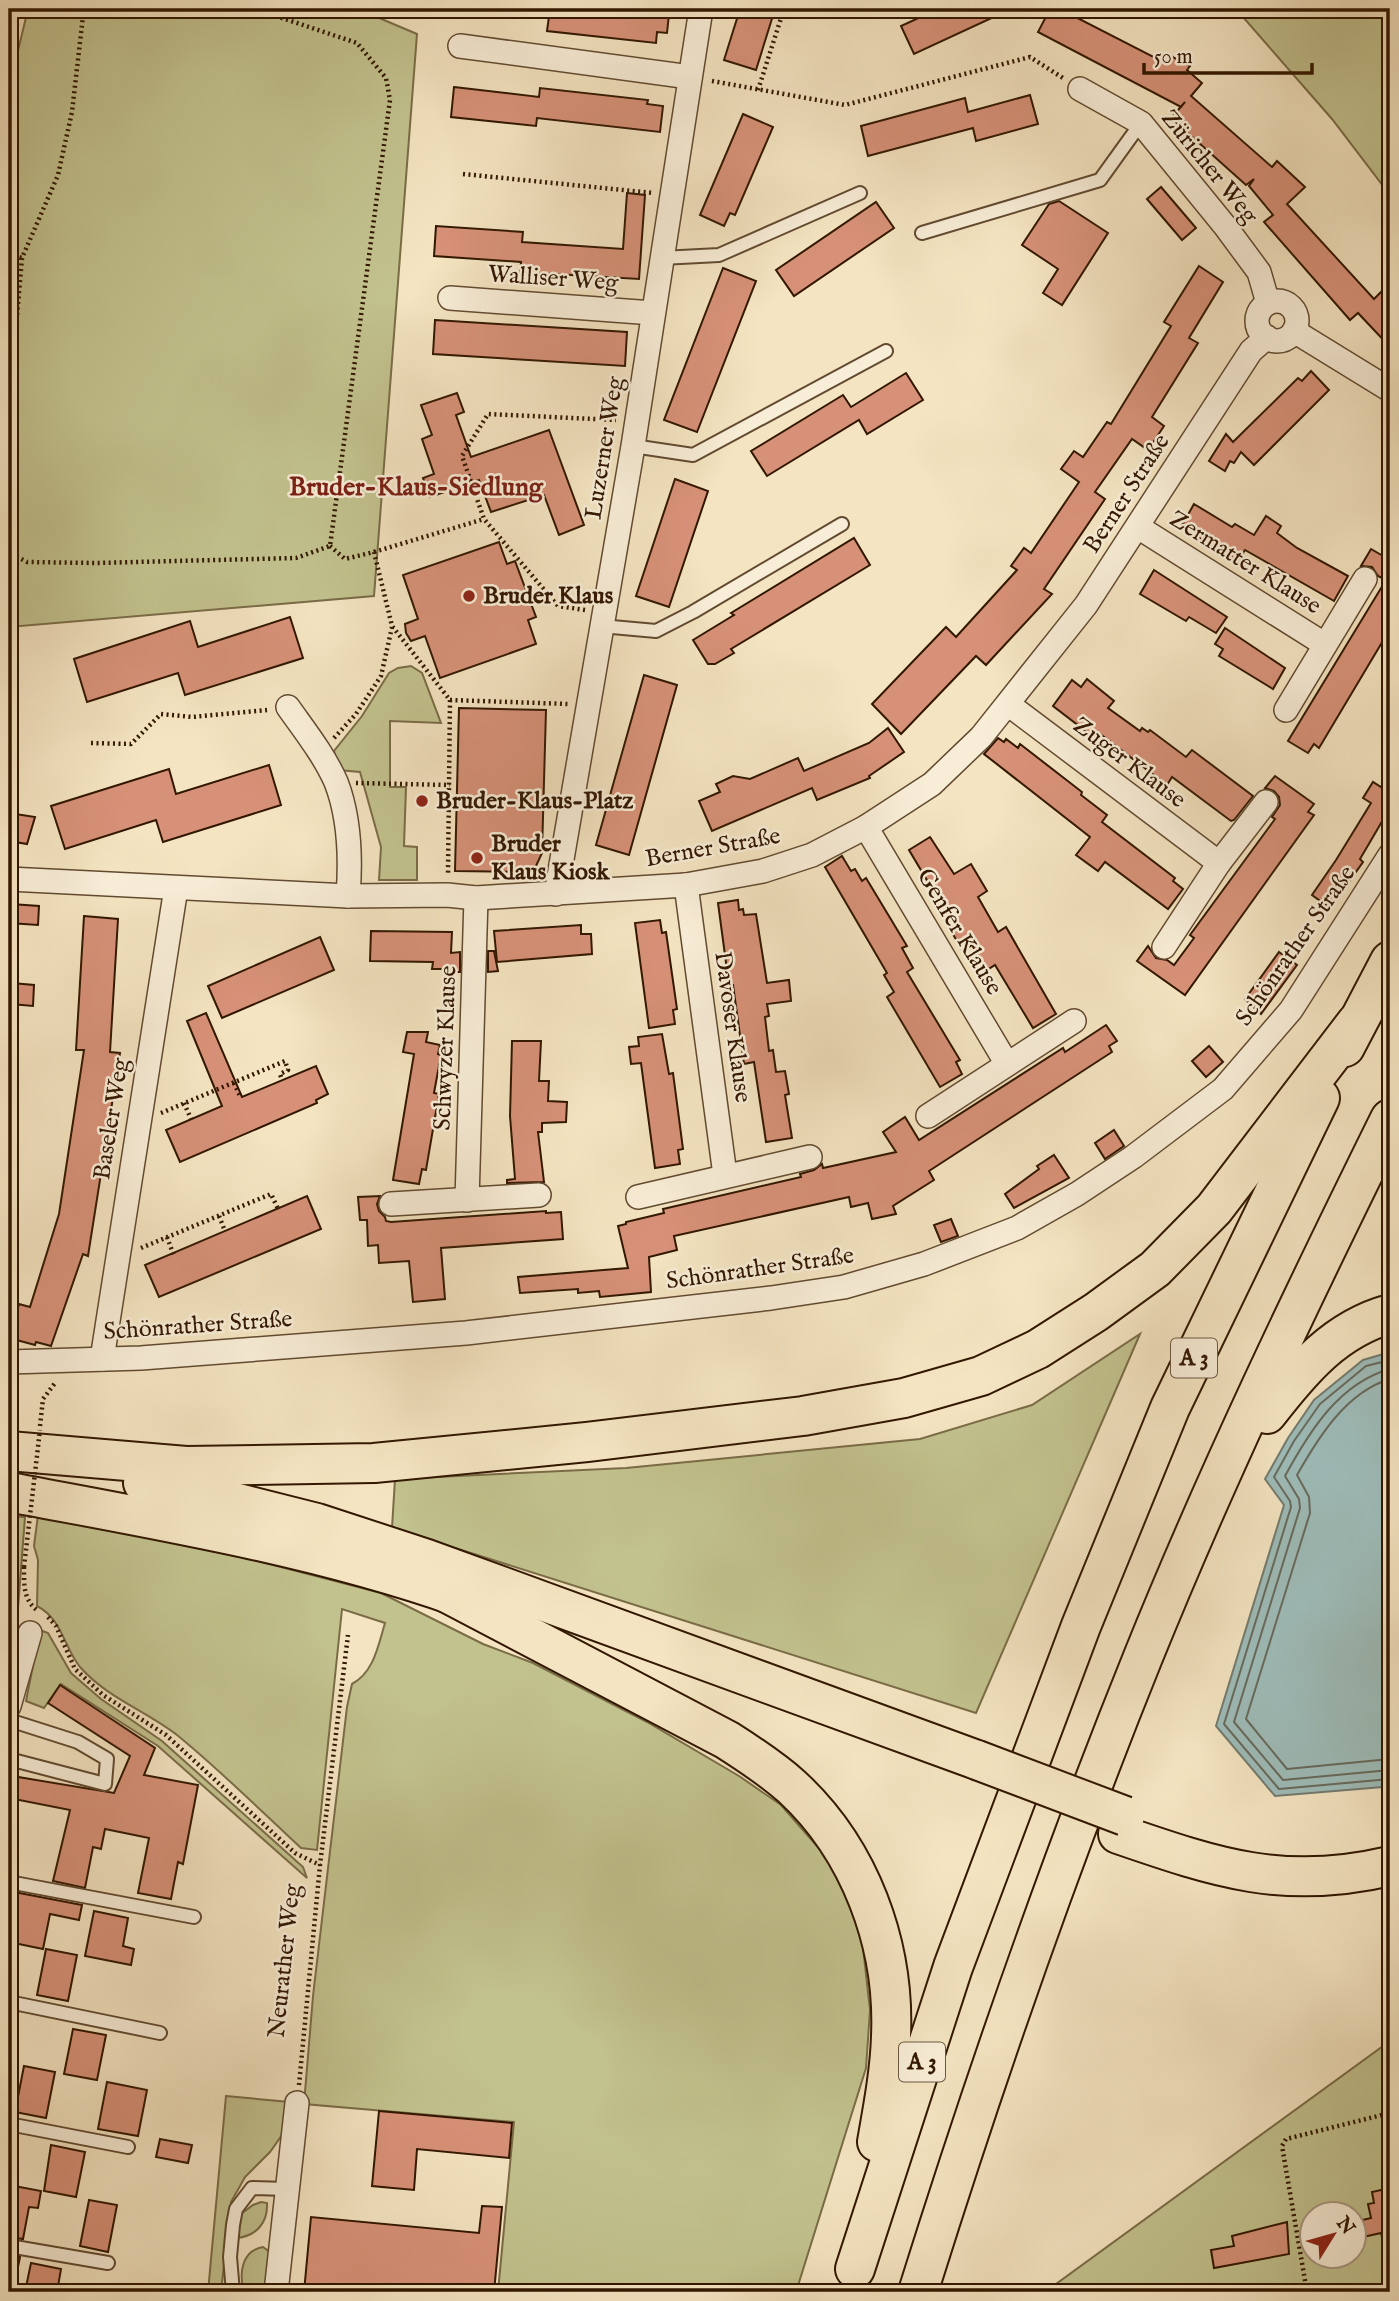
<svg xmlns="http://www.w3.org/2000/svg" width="1399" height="2301" font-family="'IM FELL English',serif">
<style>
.green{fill:#c2c28e;stroke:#7a6c47;stroke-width:2;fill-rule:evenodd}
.water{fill:#9ebdba;stroke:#737b70;stroke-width:2}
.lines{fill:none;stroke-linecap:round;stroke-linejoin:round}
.shore{stroke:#686a5d;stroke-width:2}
.building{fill:#d79178;stroke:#321700;stroke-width:2}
.service-casing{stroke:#624a30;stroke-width:16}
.minor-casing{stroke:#624a30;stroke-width:26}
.motorway-casing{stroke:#321700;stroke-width:42}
.path{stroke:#321700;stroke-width:4.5;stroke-dasharray:2 3.5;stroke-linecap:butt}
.service{stroke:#f8edd7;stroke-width:12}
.minor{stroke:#f8edd7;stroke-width:23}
.motorway{stroke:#f4e4c1;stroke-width:38}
.motorway-bridge-casing{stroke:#321700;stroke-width:42;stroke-linecap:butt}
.path-bridge{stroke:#321700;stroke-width:4.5;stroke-dasharray:2 3.5;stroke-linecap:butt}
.motorway-bridge{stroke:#f4e4c1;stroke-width:38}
.poi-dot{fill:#8f2418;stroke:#f8edd7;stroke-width:2.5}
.labels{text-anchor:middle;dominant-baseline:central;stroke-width:5;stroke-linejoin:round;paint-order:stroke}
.shield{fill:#f8edd7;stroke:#6d5740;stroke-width:2}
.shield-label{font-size:23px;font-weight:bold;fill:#321700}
.street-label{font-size:24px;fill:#321700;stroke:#f8edd7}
.poi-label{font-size:24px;font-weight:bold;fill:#321700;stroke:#f8edd7;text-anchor:start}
.neighbourhood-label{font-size:26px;font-weight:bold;fill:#7a1f14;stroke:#f8edd7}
</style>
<rect width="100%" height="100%" fill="#f4e4c1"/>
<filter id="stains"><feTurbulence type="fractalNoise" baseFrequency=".00286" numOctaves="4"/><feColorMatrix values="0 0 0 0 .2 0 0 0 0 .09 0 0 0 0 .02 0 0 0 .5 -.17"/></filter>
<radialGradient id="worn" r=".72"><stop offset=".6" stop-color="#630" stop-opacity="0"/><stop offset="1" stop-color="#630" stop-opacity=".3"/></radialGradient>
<g class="green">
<polygon points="28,9 358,9 417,34 374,596 9,627 9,88"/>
<polygon points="1236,9 1390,9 1390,195 1332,119"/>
<polygon points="411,666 422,673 441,723 390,721 390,787 406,787 404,846 417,847 417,880 379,880 381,847 360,772 338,770 334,751 362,716 389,673 398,668"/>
<polygon points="1140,1334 976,1713 392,1528 395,1479 626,1468 920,1439 1032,1405"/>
<path d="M38 1515 250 1559 381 1593 483 1644 533 1663 647 1722 739 1776 781 1805 830 1861 861 1930 870 2010 866 2068 796 2292H498L514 2122 304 2104 313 1996 347 1707 352 1684C374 1672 378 1646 385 1623L342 1609 317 1850 301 1848C260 1810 220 1770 177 1735 146 1711 106 1697 80 1667 64 1647 62 1619 37 1606L38 1560 34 1546Z"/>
<polygon points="9,1516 25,1517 14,1660 9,1658"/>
<polygon points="40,1630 48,1633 71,1673 101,1699 162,1741 303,1867 307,1878 158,1746 61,1684 44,1708 26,1701"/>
<path d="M1390 2041V2292H1045ZM1312 2214H1354V2256H1312Z"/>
<polygon points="226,2096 289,2102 284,2132 270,2152 245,2177 231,2202 221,2292 208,2292"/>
<path d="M261 2202 267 2203C268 2223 256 2236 237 2238L241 2214 253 2205Z"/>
<path d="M263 2247 270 2252 272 2292H244C239 2274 241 2251 263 2247Z"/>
</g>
<polygon class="water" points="1390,1352 1390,1785 1383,1787 1275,1796 1216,1726 1284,1505 1265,1479 1288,1438 1314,1400 1363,1360"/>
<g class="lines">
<g class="shore">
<polyline points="1390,1360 1366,1366 1320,1404 1294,1441 1274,1477 1290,1501 1291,1507 1224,1724 1279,1789 1390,1779"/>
<path d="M1390 1369C1339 1383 1309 1432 1285 1476L1299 1499 1300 1508 1234 1722 1283 1780 1390 1770"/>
<path d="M1390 1379C1346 1392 1318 1438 1297 1475L1309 1497 1310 1513 1246 1719 1287 1769 1390 1759"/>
</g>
</g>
<g class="building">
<polygon points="550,9 633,9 659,12 659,14 669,14 667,33 657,32 656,43 547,31"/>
<polygon points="740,9 775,9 756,70 724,60"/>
<polygon points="938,9 1011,9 914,54 901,26"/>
<polygon points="1050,9 1060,9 1167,64 1171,56 1190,66 1187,70 1202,83 1191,96 1272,167 1277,161 1305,187 1287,204 1374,299 1381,292 1390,302 1390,347 1358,313 1350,320 1264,222 1273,215 1249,186 1254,179 1246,185 1171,118 1185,102 1181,107 1038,32"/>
<polygon points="454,87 539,97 540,88 648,100 647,104 663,106 660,132 537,118 536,126 451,117"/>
<polygon points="1030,95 1038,124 976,141 973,128 868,156 861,126 965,98 968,112"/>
<polygon points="743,114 773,127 735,215 730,213 724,226 700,215"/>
<polygon points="1161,187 1196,228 1182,240 1147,199"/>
<polygon points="627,193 645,195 639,279 520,272 521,262 434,256 436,226 523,232 522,242 623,249"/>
<polygon points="1059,201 1108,233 1062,305 1043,293 1058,269 1022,245 1049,204"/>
<polygon points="876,202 894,228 794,296 776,270"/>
<polygon points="1199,266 1223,282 1189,338 1198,343 1152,417 1164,426 1148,450 1132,439 1095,492 1105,499 1044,589 1052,594 986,665 976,656 901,734 872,704 946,627 956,637 1017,570 1011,566 1024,548 1031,553 1079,482 1061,469 1074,451 1083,457 1107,422 1111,424 1171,326 1164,322"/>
<polygon points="723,268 756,281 697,432 664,420"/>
<polygon points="435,320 627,332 625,366 433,354"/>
<polygon points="1311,371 1329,390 1254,465 1241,452 1234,463 1230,461 1225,471 1209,461 1226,434 1233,442 1298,378 1302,381"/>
<polygon points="906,373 923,400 867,434 859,420 767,476 751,451 843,395 851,407"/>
<polygon points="457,393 464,412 456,415 471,457 549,430 584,525 559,535 544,495 491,512 479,480 430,497 423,478 434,474 422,439 432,435 421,405"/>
<polygon points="675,479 708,491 669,607 636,596"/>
<polygon points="1194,504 1232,527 1235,524 1254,535 1266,516 1281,526 1277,533 1297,548 1348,576 1334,601 1245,550 1238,561 1181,527"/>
<polygon points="854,538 870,565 731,649 734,653 715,664 708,664 693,640 734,615 731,613"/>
<polygon points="499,542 507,564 515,561 536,617 528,620 536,644 440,678 425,636 411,641 406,633 405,624 418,619 403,575"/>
<polygon points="1371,549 1390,560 1390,629 1319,748 1314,744 1308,753 1288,741 1386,580 1378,576 1372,567 1361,566"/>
<polygon points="1154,570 1227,617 1216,633 1189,617 1186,621 1140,594"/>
<polygon points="290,617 303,658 185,695 178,673 87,702 74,659 190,621 198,647"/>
<polygon points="1225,628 1285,668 1273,689 1219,656 1223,649 1215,644"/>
<polygon points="644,675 677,685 629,855 596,845"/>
<polygon points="1087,679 1114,701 1108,708 1140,731 1142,728 1148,732 1150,730 1186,757 1192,750 1253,796 1234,820 1231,821 1172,777 1167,785 1100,734 1096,739 1053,706 1072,680 1081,687"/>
<polygon points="459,708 546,710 542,853 536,866 529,870 522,872 455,871"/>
<polygon points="888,728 904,752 869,776 870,778 817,800 812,788 712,831 699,801 720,792 716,784 733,776 750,779 798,758 804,771 869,743"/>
<polygon points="998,738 1004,742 1006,739 1018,748 1020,744 1082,792 1081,795 1107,815 1102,822 1175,878 1173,881 1183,889 1168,909 1105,862 1098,871 1076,855 1090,837 984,754"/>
<polygon points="269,765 281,805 163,842 156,820 65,849 51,806 169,769 176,794"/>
<polygon points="1390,770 1390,815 1387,813 1360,859 1363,862 1330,908 1312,895 1336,860 1371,803 1363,798 1373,782 1381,787"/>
<polygon points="1275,776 1314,804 1308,812 1314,815 1185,995 1137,961 1148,946 1156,958 1167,960 1174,965 1194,938 1190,935 1275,819 1272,817 1280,805 1279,797 1274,791 1265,788"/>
<polygon points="9,813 35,817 27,844 9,841"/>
<polygon points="930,837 954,874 971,864 987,891 978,897 998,932 1006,927 1056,1014 1033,1028 995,965 987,970 972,945 963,951 951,931 956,929 909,850"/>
<polygon points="842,856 851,871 855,869 862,881 866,878 907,946 902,948 913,968 907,972 960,1060 956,1062 962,1074 940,1087 887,997 894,992 884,975 887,973 825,867"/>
<polygon points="738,900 739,910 743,909 744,915 756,914 767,983 789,980 791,1001 767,1004 769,1016 765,1017 769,1051 773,1050 776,1072 785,1071 789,1094 785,1095 792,1138 766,1142 754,1062 744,1064 733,985 729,985 718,903"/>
<polygon points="11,904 39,906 38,925 9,923"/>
<polygon points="84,916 118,919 110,1052 120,1053 88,1256 83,1254 51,1346 36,1342 35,1345 9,1338 9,1318 15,1318 19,1304 30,1307 59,1214 84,1050 76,1050"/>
<polygon points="660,920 662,933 666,932 677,1009 673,1010 675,1024 649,1028 635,923"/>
<polygon points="581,925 581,934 591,934 592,954 497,962 494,931"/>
<polygon points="371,931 452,932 451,953 460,952 460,972 450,972 450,969 432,969 433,962 370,961"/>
<polygon points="320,937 334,970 222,1018 208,986"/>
<polygon points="488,951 494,951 498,971 488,972"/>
<polygon points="1279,952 1297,965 1261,1014 1245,999"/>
<polygon points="12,983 34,985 33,1006 11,1004"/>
<polygon points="206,1013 242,1097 316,1066 328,1094 316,1100 317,1103 180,1162 166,1130 222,1106 187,1021"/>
<polygon points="1106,1025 1117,1041 1109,1046 1112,1052 929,1171 934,1180 893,1206 896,1214 872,1219 868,1203 851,1207 849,1197 674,1236 677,1250 649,1257 651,1292 600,1297 599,1291 578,1293 578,1289 520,1293 518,1277 628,1268 618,1226 626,1224 626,1222 664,1213 663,1209 801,1177 800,1174 814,1170 822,1164 823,1168 896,1152 883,1132 905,1117 919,1140 1063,1048 1065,1052"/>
<polygon points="407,1032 428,1032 426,1042 440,1045 438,1054 441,1055 434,1093 439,1094 426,1170 422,1169 419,1184 393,1180 414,1054 403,1052"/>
<polygon points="662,1034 669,1074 673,1073 683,1149 678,1150 680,1164 655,1168 641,1063 631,1064 629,1047 639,1046 638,1037"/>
<polygon points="512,1041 541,1041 539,1081 549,1081 548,1101 567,1102 566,1122 542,1123 542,1132 538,1132 544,1182 507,1183 507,1180 515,1179 510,1116"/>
<polygon points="1209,1046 1223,1062 1206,1077 1192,1061"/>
<polygon points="1114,1130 1124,1146 1105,1159 1095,1143"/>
<polygon points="1054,1155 1069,1178 1014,1208 1005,1194 1039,1169 1037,1166"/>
<polygon points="307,1196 321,1229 159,1297 145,1265"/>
<polygon points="380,1196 377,1204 379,1211 385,1217 386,1221 391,1222 546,1211 546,1213 561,1212 563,1239 441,1248 445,1299 413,1302 409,1261 379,1263 378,1245 368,1246 367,1220 360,1220 358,1197"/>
<polygon points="951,1219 958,1236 941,1242 934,1225"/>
<polygon points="60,1685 155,1748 144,1775 198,1785 183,1864 178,1862 171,1899 138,1893 149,1838 105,1829 101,1849 93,1847 85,1888 53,1881 70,1810 14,1799 18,1777 114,1793 130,1756 48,1703"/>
<polygon points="9,1891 82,1905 79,1920 50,1914 43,1949 9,1942"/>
<polygon points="94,1911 128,1918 123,1946 134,1949 131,1965 85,1956"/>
<polygon points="46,1949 77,1955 68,2001 37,1995"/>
<polygon points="73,2029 106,2035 97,2080 64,2074"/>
<polygon points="24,2066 55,2072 46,2118 15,2112"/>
<polygon points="107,2082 147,2090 138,2136 98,2129"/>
<polygon points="379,2111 512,2123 509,2158 417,2149 414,2190 372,2186"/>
<polygon points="160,2139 192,2145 188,2163 156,2157"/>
<polygon points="51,2145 85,2152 76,2197 44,2191"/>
<polygon points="9,2185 41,2191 38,2208 29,2207 23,2239 9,2237"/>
<polygon points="1390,2188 1390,2240 1383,2241 1381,2233 1354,2239 1354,2222 1371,2218 1368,2204 1374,2203 1372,2192"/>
<polygon points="89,2200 117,2205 108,2252 80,2246"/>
<polygon points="482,2206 502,2207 494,2292 304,2292 311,2217 479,2233"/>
<polygon points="1287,2222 1289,2254 1214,2268 1211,2250 1234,2246 1232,2236"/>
<polygon points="9,2255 20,2257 18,2267 9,2266"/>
<polygon points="31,2263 61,2269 57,2292 25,2292"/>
</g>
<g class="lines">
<g class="service-casing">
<g id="service">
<polyline points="922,233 1100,180 1141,123"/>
<polyline points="661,258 719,255 860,193"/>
<polyline points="633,446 693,455 886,351"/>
<polyline points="601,626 656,631 693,612 842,524"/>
<polyline points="9,1720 78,1742 107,1759 105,1784 9,1759"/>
<polyline points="9,1882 194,1917"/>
<polyline points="9,2002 160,2033"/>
<polyline points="9,2124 128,2147"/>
<polyline points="9,2246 108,2263"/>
<polyline points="233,2292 230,2257 233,2225 236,2209 252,2188 286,2189"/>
</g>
</g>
<g class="minor-casing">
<g id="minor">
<polyline points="460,46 690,77"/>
<polyline points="1080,89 1141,123 1225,226 1259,272 1268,303"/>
<polyline points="450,298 653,313"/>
<circle cx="1277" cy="321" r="20"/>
<polyline points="1294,331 1390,390"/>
<polyline points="1138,527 1324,644"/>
<polyline points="1008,704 1219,863"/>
<path d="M288 707C305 731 324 755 336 782 350 818 351 858 348 896"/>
<polyline points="1286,710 1365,579"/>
<polyline points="866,827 1007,1064"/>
<polyline points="9,879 348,896 447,895 476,898 686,885 763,871 812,855 866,827 932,784 981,737 1086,605 1251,351 1267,337"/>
<polyline points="686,885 725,1175"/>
<polyline points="556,894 633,446 701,9"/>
<polyline points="1164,947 1219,863 1266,802"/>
<polyline points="928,1116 1074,1021"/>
<polyline points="638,1197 810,1157"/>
<polyline points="467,1200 476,898"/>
<polyline points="391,1204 539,1195"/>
<polyline points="102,1359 176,888"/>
<polyline points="9,1362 141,1358 466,1333 771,1298 844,1287 924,1264 1017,1228 1077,1194 1133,1157 1223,1089 1291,1010 1390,855"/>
<polyline points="9,1706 30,1633"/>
<polyline points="276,2292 297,2103"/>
</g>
</g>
<g class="motorway-casing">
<g id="motorway">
<polyline points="1345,1047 1390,961"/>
<path d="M1267 1414C1301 1370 1335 1329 1390 1314"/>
<polyline points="9,1451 186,1466 374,1463 587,1442 803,1416 904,1398 981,1376 1038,1349 1096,1312 1155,1269 1214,1209 1356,1023"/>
<polyline points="143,1483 206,1495 317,1523 427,1559 977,1760"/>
<path d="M9 1492C157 1520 313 1546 456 1596"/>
<path d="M445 1592 727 1740C749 1754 772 1769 792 1787 860 1850 895 1944 891 2036 890 2071 883 2108 877 2142"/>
<path d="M1118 1834C1217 1868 1284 1891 1390 1866"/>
<polyline points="855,2269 953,1967 1081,1626 1170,1408 1320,1098"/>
<path d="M918 2292C985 2078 1059 1865 1143 1657 1217 1474 1303 1295 1390 1119"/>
</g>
</g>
<g class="path">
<polyline points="712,81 845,105 1030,57 1063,78"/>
<polyline points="758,90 784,9"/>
<polyline points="463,174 653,193"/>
<polyline points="9,254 22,258"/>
<polyline points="9,408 22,258 58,175 72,112 83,16 87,9"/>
<polyline points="330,546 345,559 374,552 392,626 450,700 448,874"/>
<polyline points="9,549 12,554 27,562 96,563 296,558 330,546 390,100 386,78 357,43 255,9"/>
<polyline points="374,552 484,519"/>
<polyline points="585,610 558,606 484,519 462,456 488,414 616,420"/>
<polyline points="450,700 568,704"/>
<polyline points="334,738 356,714 381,676 392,627"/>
<polyline points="91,743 131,744 161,714 192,717 267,710"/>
<polyline points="356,783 450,785"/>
<polyline points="234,1083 241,1098"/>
<polyline points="184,1103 191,1119"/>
<polyline points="161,1113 285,1061 288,1070 280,1074 282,1080"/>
<polyline points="219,1216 225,1231"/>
<polyline points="167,1237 174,1256"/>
<polyline points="141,1248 271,1194 279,1211"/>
<polyline points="40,1426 43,1399 55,1383"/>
<path d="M24 1567C24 1584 23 1600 38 1611"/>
<polyline points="48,1617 56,1626 75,1669 103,1695 166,1735 295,1853 320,1865"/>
<polyline points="299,2085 320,1865 348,1635"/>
<polyline points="1307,2292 1282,2146 1286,2139 1390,2113"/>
</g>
<use href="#service" class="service"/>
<use href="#minor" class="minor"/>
<use href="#motorway" class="motorway"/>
<g class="motorway-bridge-casing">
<polyline id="motorway-bridge" points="977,1760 1125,1816"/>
</g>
<polyline class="path-bridge" points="24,1567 40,1430"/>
<use href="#motorway-bridge" class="motorway-bridge"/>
</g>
<g class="poi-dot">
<circle cx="469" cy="596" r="7"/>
<circle cx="422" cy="801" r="7"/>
<circle cx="477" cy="858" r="7"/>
</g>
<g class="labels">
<g class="shield">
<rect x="1171" y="1338.5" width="46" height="39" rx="5"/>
<rect x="899" y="2042.5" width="46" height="39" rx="5"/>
</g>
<g class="shield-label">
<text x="1194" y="1358">A 3</text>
<text x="922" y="2062">A 3</text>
</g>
<g class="street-label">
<text transform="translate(1209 167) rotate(51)">Züricher Weg</text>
<text transform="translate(553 279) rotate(4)">Walliser Weg</text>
<text transform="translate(605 448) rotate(-81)">Luzerner Weg</text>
<text transform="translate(1127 494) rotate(-57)">Berner Straße</text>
<text transform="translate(1245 563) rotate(32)">Zermatter Klause</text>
<text transform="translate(1129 763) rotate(37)">Zuger Klause</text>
<text transform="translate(713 848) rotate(-10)">Berner Straße</text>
<text transform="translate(959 932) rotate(59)">Genfer Klause</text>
<text transform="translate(1296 946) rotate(-55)">Schönrather Straße</text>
<text transform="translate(732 1027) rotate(82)">Davoser Klause</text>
<text transform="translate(446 1048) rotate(-88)">Schwyzer Klause</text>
<text transform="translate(112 1119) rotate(-81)">Baseler Weg</text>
<text transform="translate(760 1269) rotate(-8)">Schönrather Straße</text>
<text transform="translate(198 1326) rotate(-4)">Schönrather Straße</text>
<text transform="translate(285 1961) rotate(-84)">Neurather Weg</text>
</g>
<g class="poi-label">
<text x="483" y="596">Bruder Klaus</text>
<text x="436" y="801">Bruder-Klaus-Platz</text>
<text x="491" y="844">Bruder<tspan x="491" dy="28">Klaus Kiosk</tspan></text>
</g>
<g class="neighbourhood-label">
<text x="416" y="487">Bruder-Klaus-Siedlung</text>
</g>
</g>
<rect width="1399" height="2301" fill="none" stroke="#f4e4c1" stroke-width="35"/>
<rect x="10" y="10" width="1378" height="2280" fill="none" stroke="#321700" stroke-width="3.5"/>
<rect x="18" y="18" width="1364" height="2266" fill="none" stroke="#321700" stroke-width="2"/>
<g transform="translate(1333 2235) rotate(53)"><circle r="33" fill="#f8edd7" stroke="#a99781" stroke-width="2"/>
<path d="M0-5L12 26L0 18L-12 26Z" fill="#8f2418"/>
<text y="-10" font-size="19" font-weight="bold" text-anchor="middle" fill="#321700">N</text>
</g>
<path d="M1144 63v10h168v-10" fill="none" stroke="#321700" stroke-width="3.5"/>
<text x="1154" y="63" font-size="21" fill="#321700" stroke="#f8edd7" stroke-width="5" paint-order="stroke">50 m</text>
<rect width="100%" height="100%" filter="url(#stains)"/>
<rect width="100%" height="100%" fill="url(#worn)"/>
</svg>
